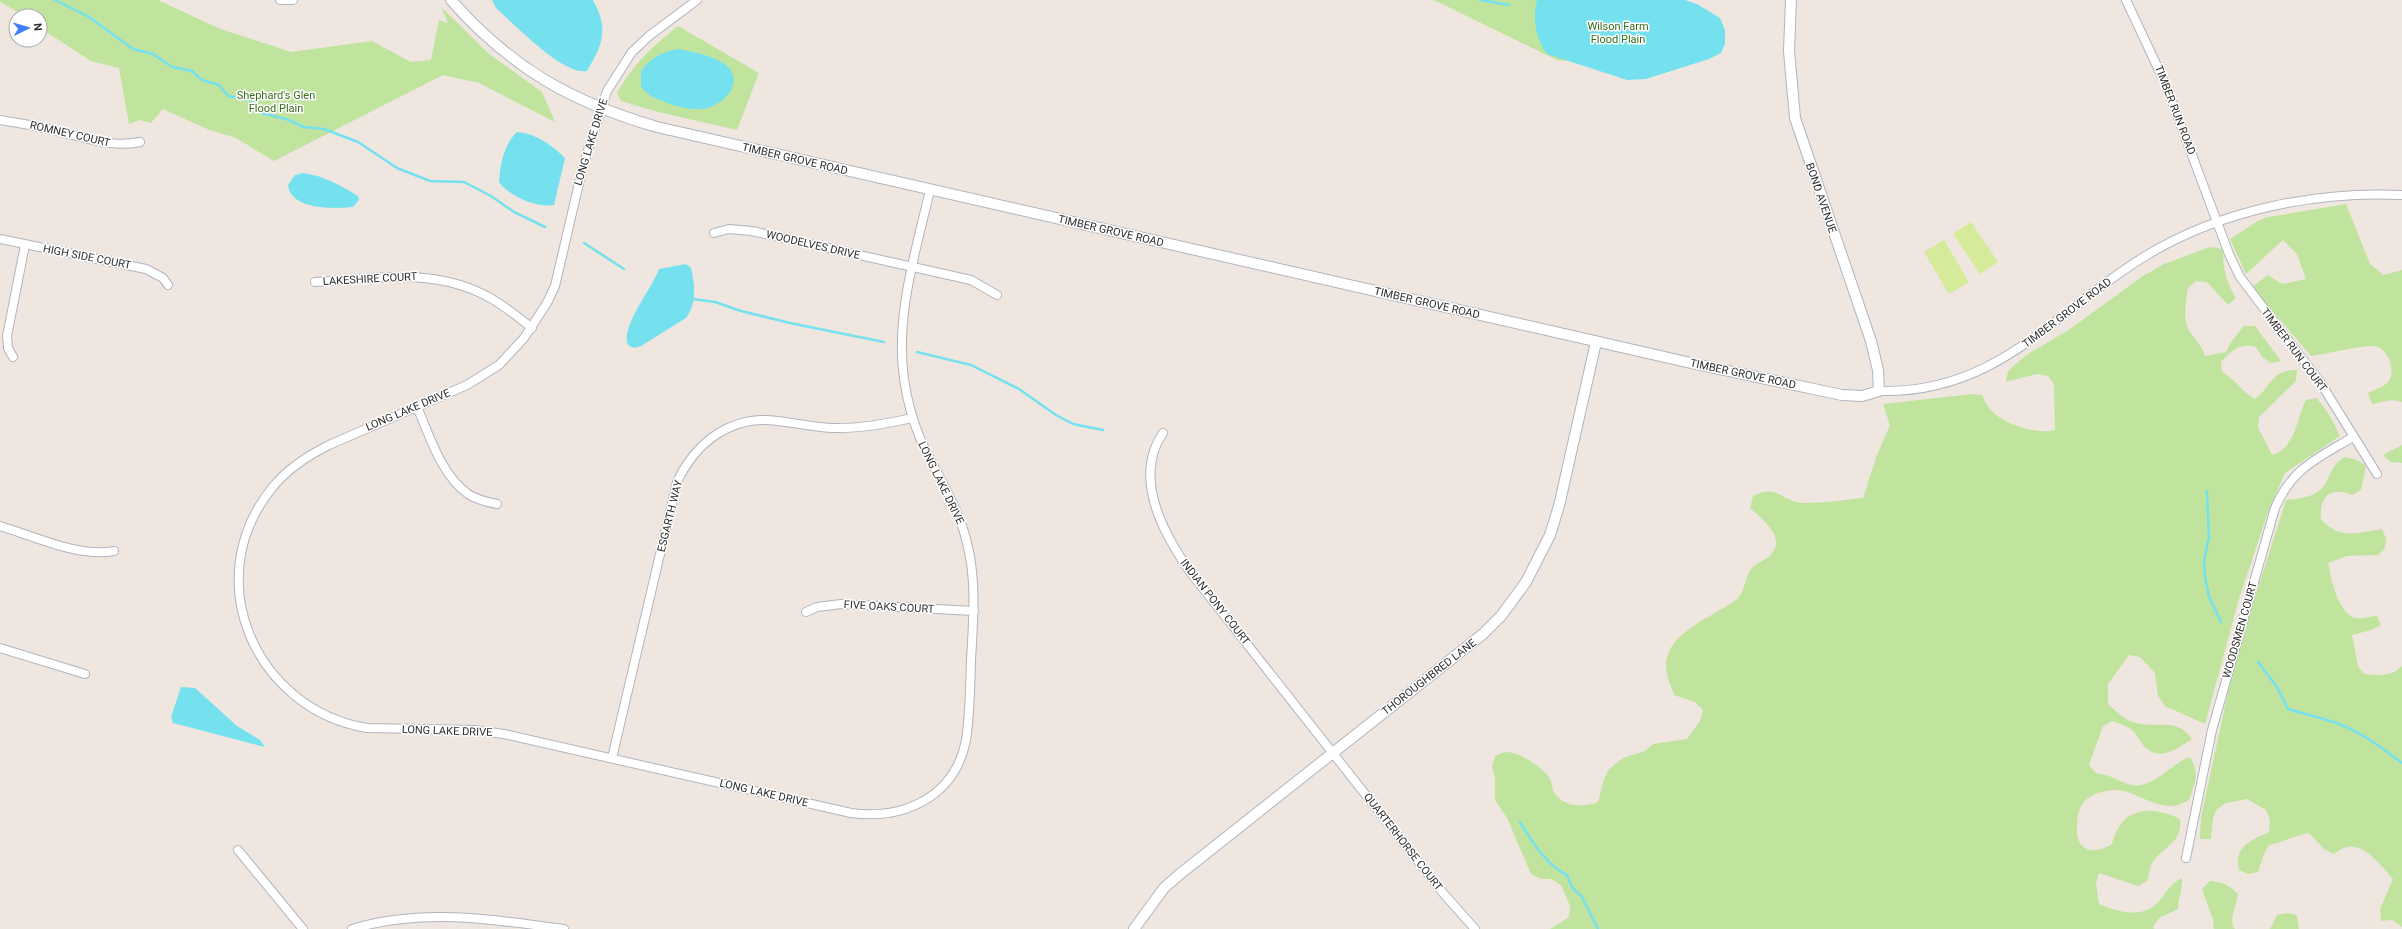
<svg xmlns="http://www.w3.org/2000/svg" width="2402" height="929" font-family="Roboto,sans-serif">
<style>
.green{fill:#c0e49e}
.pitch{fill:#d5eb9a}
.water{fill:#75e1ef}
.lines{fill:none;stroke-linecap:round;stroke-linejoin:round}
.stream{stroke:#75e1ef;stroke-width:2.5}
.minor-casing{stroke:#b0b5be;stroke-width:10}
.tertiary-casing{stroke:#b0b5be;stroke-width:12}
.minor{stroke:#fff;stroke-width:8}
.tertiary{stroke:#fff;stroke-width:10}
.labels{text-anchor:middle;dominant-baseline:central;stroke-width:3;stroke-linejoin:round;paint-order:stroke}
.park-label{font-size:11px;fill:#386d1b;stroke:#fff}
.street-label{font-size:11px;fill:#2e2e2e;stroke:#fff}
</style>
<rect width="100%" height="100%" fill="#efe6e0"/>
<g class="green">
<polygon points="0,0 158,0 218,28 291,52 372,41 411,62 431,60 439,20 448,23 441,7 488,53 542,92 555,122 479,83 443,75 274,161 236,138 207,129 163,109 151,123 140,120 129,124 119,68 91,61 43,30 40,27 40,16 25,16 0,2"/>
<polygon points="1434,0 1641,0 1609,65 1557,60"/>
<path d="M678 26 759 73 737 130 658 112 621 101 617 93C634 63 652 47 678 26Z"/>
<path d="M2346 204 2370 264 2383 275 2402 270V402L2392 400 2372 404 2368 393C2373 390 2382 388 2387 383 2397 373 2389 348 2374 346 2362 345 2325 354 2311 356L2252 287 2268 275 2282 284 2306 279 2297 254 2283 240 2246 274 2230 239 2258 221 2268 217Z"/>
<path d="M2210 247 2223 249C2223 269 2226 281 2236 298L2228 305 2207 282 2196 281 2188 288C2186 301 2182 321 2190 332 2196 341 2202 345 2205 356L2226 352 2231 342 2244 326H2255L2281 361 2271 363 2262 357 2256 347C2239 343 2233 350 2221 362L2222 372C2236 379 2241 392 2255 399 2273 385 2271 370 2297 370L2296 381 2259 417 2258 427 2272 455C2296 448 2296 419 2306 400L2317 398 2330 416 2340 436 2285 473 2268 512 2239 599 2205 724 2165 706 2158 696 2155 673 2140 657 2129 655 2108 684V704C2116 711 2123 719 2133 722 2158 730 2176 716 2192 739 2177 749 2159 763 2143 745 2139 740 2136 733 2132 730 2127 726 2118 723 2112 721L2103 726 2089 765 2096 773C2110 774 2119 782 2132 785 2154 789 2171 763 2190 757 2200 773 2195 783 2189 800 2183 803 2176 807 2169 806 2138 803 2128 780 2093 795 2079 802 2077 815 2077 829 2076 852 2095 855 2112 844 2121 808 2149 804 2180 819 2182 843 2167 844 2154 860 2150 865 2149 875 2147 881L2138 886 2099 873 2096 883 2099 904C2118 912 2144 920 2160 900 2167 891 2171 883 2182 878 2183 889 2178 898 2178 909L2159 918 2153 927 2154 929H1550L1569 917 1570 906 1561 885 1551 879H1541L1531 874 1507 818 1495 800V777L1492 767 1495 756C1499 755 1502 752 1506 752 1519 752 1541 766 1549 777 1552 781 1551 787 1554 792 1562 807 1583 808 1598 802L1604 779 1609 769 1623 758 1645 751 1653 744 1687 739 1700 721 1703 710 1695 702 1674 695C1672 688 1669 681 1667 675 1658 634 1713 618 1737 599 1745 592 1745 577 1751 569 1756 563 1766 560 1771 555 1787 537 1761 518 1750 508L1753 496C1780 483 1780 502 1804 503 1824 503 1844 500 1863 498L1877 455 1890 425 1883 404 1972 394 1982 395C1985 402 1988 408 1994 413 2007 425 2039 435 2055 430L2054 384 2048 376 2037 374 2006 382 2008 371 2025 356 2070 329 2143 276 2164 264Z"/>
<polygon points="2402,445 2402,463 2391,462 2383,455"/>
<path d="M2345 457 2357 460 2366 466 2361 490 2352 495C2330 486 2319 497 2321 519 2340 540 2356 533 2382 529L2386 538 2385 548 2378 555 2347 556 2328 563C2331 579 2338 613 2355 618 2361 620 2371 616 2377 616L2381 625 2371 630 2352 635 2358 666 2364 674C2378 676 2393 676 2402 666V927L2392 920 2381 921 2380 909 2393 879C2378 862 2358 833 2334 854L2324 849 2309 833C2296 835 2284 842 2269 845L2264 854 2258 872 2248 874 2239 870C2234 846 2250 841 2269 832L2270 820 2266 810 2247 799 2226 803 2217 809 2213 818 2211 839H2200L2201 817 2235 660 2286 500C2297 499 2309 498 2319 491 2331 482 2328 466 2345 457Z"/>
<path d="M2210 881C2223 882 2229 885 2238 894 2237 905 2228 920 2235 929H2214L2213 920 2202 889Z"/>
<polygon points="2287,913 2297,915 2299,929 2270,929 2277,915"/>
</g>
<g class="pitch">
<polygon points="1971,222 1998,262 1980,274 1953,234"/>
<polygon points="1944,240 1969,282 1949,294 1924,252"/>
</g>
<g class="water">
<path d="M492 0H593C609 29 603 44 587 71 564 76 514 24 496 8Z"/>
<path d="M1537 0H1685L1697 4 1720 18 1725 30V44L1721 53 1709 59 1646 79 1627 80 1547 54C1536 40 1532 18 1537 0Z"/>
<path d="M678 49C693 52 718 56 729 68 744 86 720 107 703 109 690 110 679 107 667 103 657 99 648 96 641 87V71C651 58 661 52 678 49Z"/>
<path d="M517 132C535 133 553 146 565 158L554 205C536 208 509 196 499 182 500 165 504 144 517 132Z"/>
<path d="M303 173C324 176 340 185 358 196L359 200 353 207C335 209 290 210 288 185L295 175Z"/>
<path d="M686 264 691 268C695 284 697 304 686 318L641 346 634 348 628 345C620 327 652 289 659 269Z"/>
<polygon points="181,687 195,688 237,726 260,740 265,747 173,723 171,717"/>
</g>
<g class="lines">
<g class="stream">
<polyline points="55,0 89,17 133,49 153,54 172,67 192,71 202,80 219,85 228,96 249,100 261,113 286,119 304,127 324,129 358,142 397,168 430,181 464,182 491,196 514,212 545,227"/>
<polyline points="1481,0 1509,5"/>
<polyline points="584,243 624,269"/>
<polyline points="693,299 715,302 741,311 790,323 884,342"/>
<polyline points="917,352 971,365 1019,389 1056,415 1073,424 1103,430"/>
<polyline points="2207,491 2209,537 2204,560 2205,576 2209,597 2221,622"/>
<path d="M2258 662 2277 687 2288 709C2301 713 2314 716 2327 720 2354 727 2380 746 2402 763"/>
<path d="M1520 822C1531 841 1547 866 1567 875L1572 887 1582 897 1598 929"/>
</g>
<g class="minor-casing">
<g id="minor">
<polyline points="280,0 293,0"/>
<path d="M697 0 649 36 632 52 607 91 583 166 555 286 547 303 524 338 499 365 467 385 329 445C307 456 287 469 272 488 198 579 255 709 367 728L474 730 504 734 851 813C904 820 955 797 966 740 970 715 970 687 971 661 973 622 977 581 967 543 958 504 935 473 920 438 912 419 907 399 904 379 895 315 916 251 930 190"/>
<polyline points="2126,0 2165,83 2229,254 2240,277 2320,382 2377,474"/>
<path d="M0 120C21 123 41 127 61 132 88 138 112 148 140 142"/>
<polyline points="714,233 729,229 752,231 971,280 997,295"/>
<polyline points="0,239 146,269 163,278 168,285"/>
<path d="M315 282C376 278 437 267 492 299 506 307 519 318 532 328"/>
<polyline points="13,357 8,348 7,336 25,245"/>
<path d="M1879 391C1999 394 2054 311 2147 255 2222 210 2315 191 2402 195"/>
<path d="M417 407C430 436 441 475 468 494 477 500 487 502 497 504"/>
<path d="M1163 433C1132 478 1164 535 1191 573L1443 893 1475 929"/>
<path d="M0 526C34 536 79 558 114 551"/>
<polyline points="806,612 817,607 841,604 974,611"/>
<polyline points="0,648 85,674"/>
<path d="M612 758 677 482C694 446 725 419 767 420 788 421 809 427 831 428 858 429 886 424 912 418"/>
<polyline points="238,850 303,929"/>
<path d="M2186 858 2212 730 2275 508C2292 468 2318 458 2353 437"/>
<path d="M352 929C421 908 493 919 564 929"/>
</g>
</g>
<g class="tertiary-casing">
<g id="tertiary">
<path d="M451 0C511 68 571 102 657 127L1691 363 1842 395 1862 396 1879 391 1878 370 1871 341 1795 118 1789 51 1791 0"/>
<polyline points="1134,929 1164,888 1180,874 1483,634 1501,616 1526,582 1550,535 1559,506 1596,342"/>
</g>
</g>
<use href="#minor" class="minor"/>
<use href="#tertiary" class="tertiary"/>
</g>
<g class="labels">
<g class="park-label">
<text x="1618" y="26">Wilson Farm<tspan x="1618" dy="13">Flood Plain</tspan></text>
<text x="276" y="95">Shephard's Glen<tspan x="276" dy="13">Flood Plain</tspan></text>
</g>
<g class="street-label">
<text transform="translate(2175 110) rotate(69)">TIMBER RUN ROAD</text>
<text transform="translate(70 134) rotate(13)">ROMNEY COURT</text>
<text transform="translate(591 142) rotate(-73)">LONG LAKE DRIVE</text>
<text transform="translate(795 159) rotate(13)">TIMBER GROVE ROAD</text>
<text transform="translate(1821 198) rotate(71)">BOND AVENUE</text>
<text transform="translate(1111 231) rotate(13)">TIMBER GROVE ROAD</text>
<text transform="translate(813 245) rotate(13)">WOODELVES DRIVE</text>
<text transform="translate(87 257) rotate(11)">HIGH SIDE COURT</text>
<text transform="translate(370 279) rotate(-3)">LAKESHIRE COURT</text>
<text transform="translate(1427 303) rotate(13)">TIMBER GROVE ROAD</text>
<text transform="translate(2067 313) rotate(-37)">TIMBER GROVE ROAD</text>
<text transform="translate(2294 350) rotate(53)">TIMBER RUN COURT</text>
<text transform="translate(1743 374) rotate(12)">TIMBER GROVE ROAD</text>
<text transform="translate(408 410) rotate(-23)">LONG LAKE DRIVE</text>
<text transform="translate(941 483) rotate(64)">LONG LAKE DRIVE</text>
<text transform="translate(670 516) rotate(-76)">ESGARTH WAY</text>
<text transform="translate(1215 602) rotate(52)">INDIAN PONY COURT</text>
<text transform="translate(889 607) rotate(3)">FIVE OAKS COURT</text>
<text transform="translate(2240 630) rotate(-74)">WOODSMEN COURT</text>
<text transform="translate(1429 677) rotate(-38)">THOROUGHBRED LANE</text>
<text transform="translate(447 731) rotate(2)">LONG LAKE DRIVE</text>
<text transform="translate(764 793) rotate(13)">LONG LAKE DRIVE</text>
<text transform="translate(1403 842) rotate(52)">QUARTERHORSE COURT</text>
</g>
</g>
<g transform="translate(28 28) rotate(85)"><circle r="19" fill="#ffffff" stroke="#ababab"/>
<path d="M0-3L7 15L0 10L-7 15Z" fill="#427ffa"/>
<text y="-6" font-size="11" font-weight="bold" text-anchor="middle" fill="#2e2e2e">N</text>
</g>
</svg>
